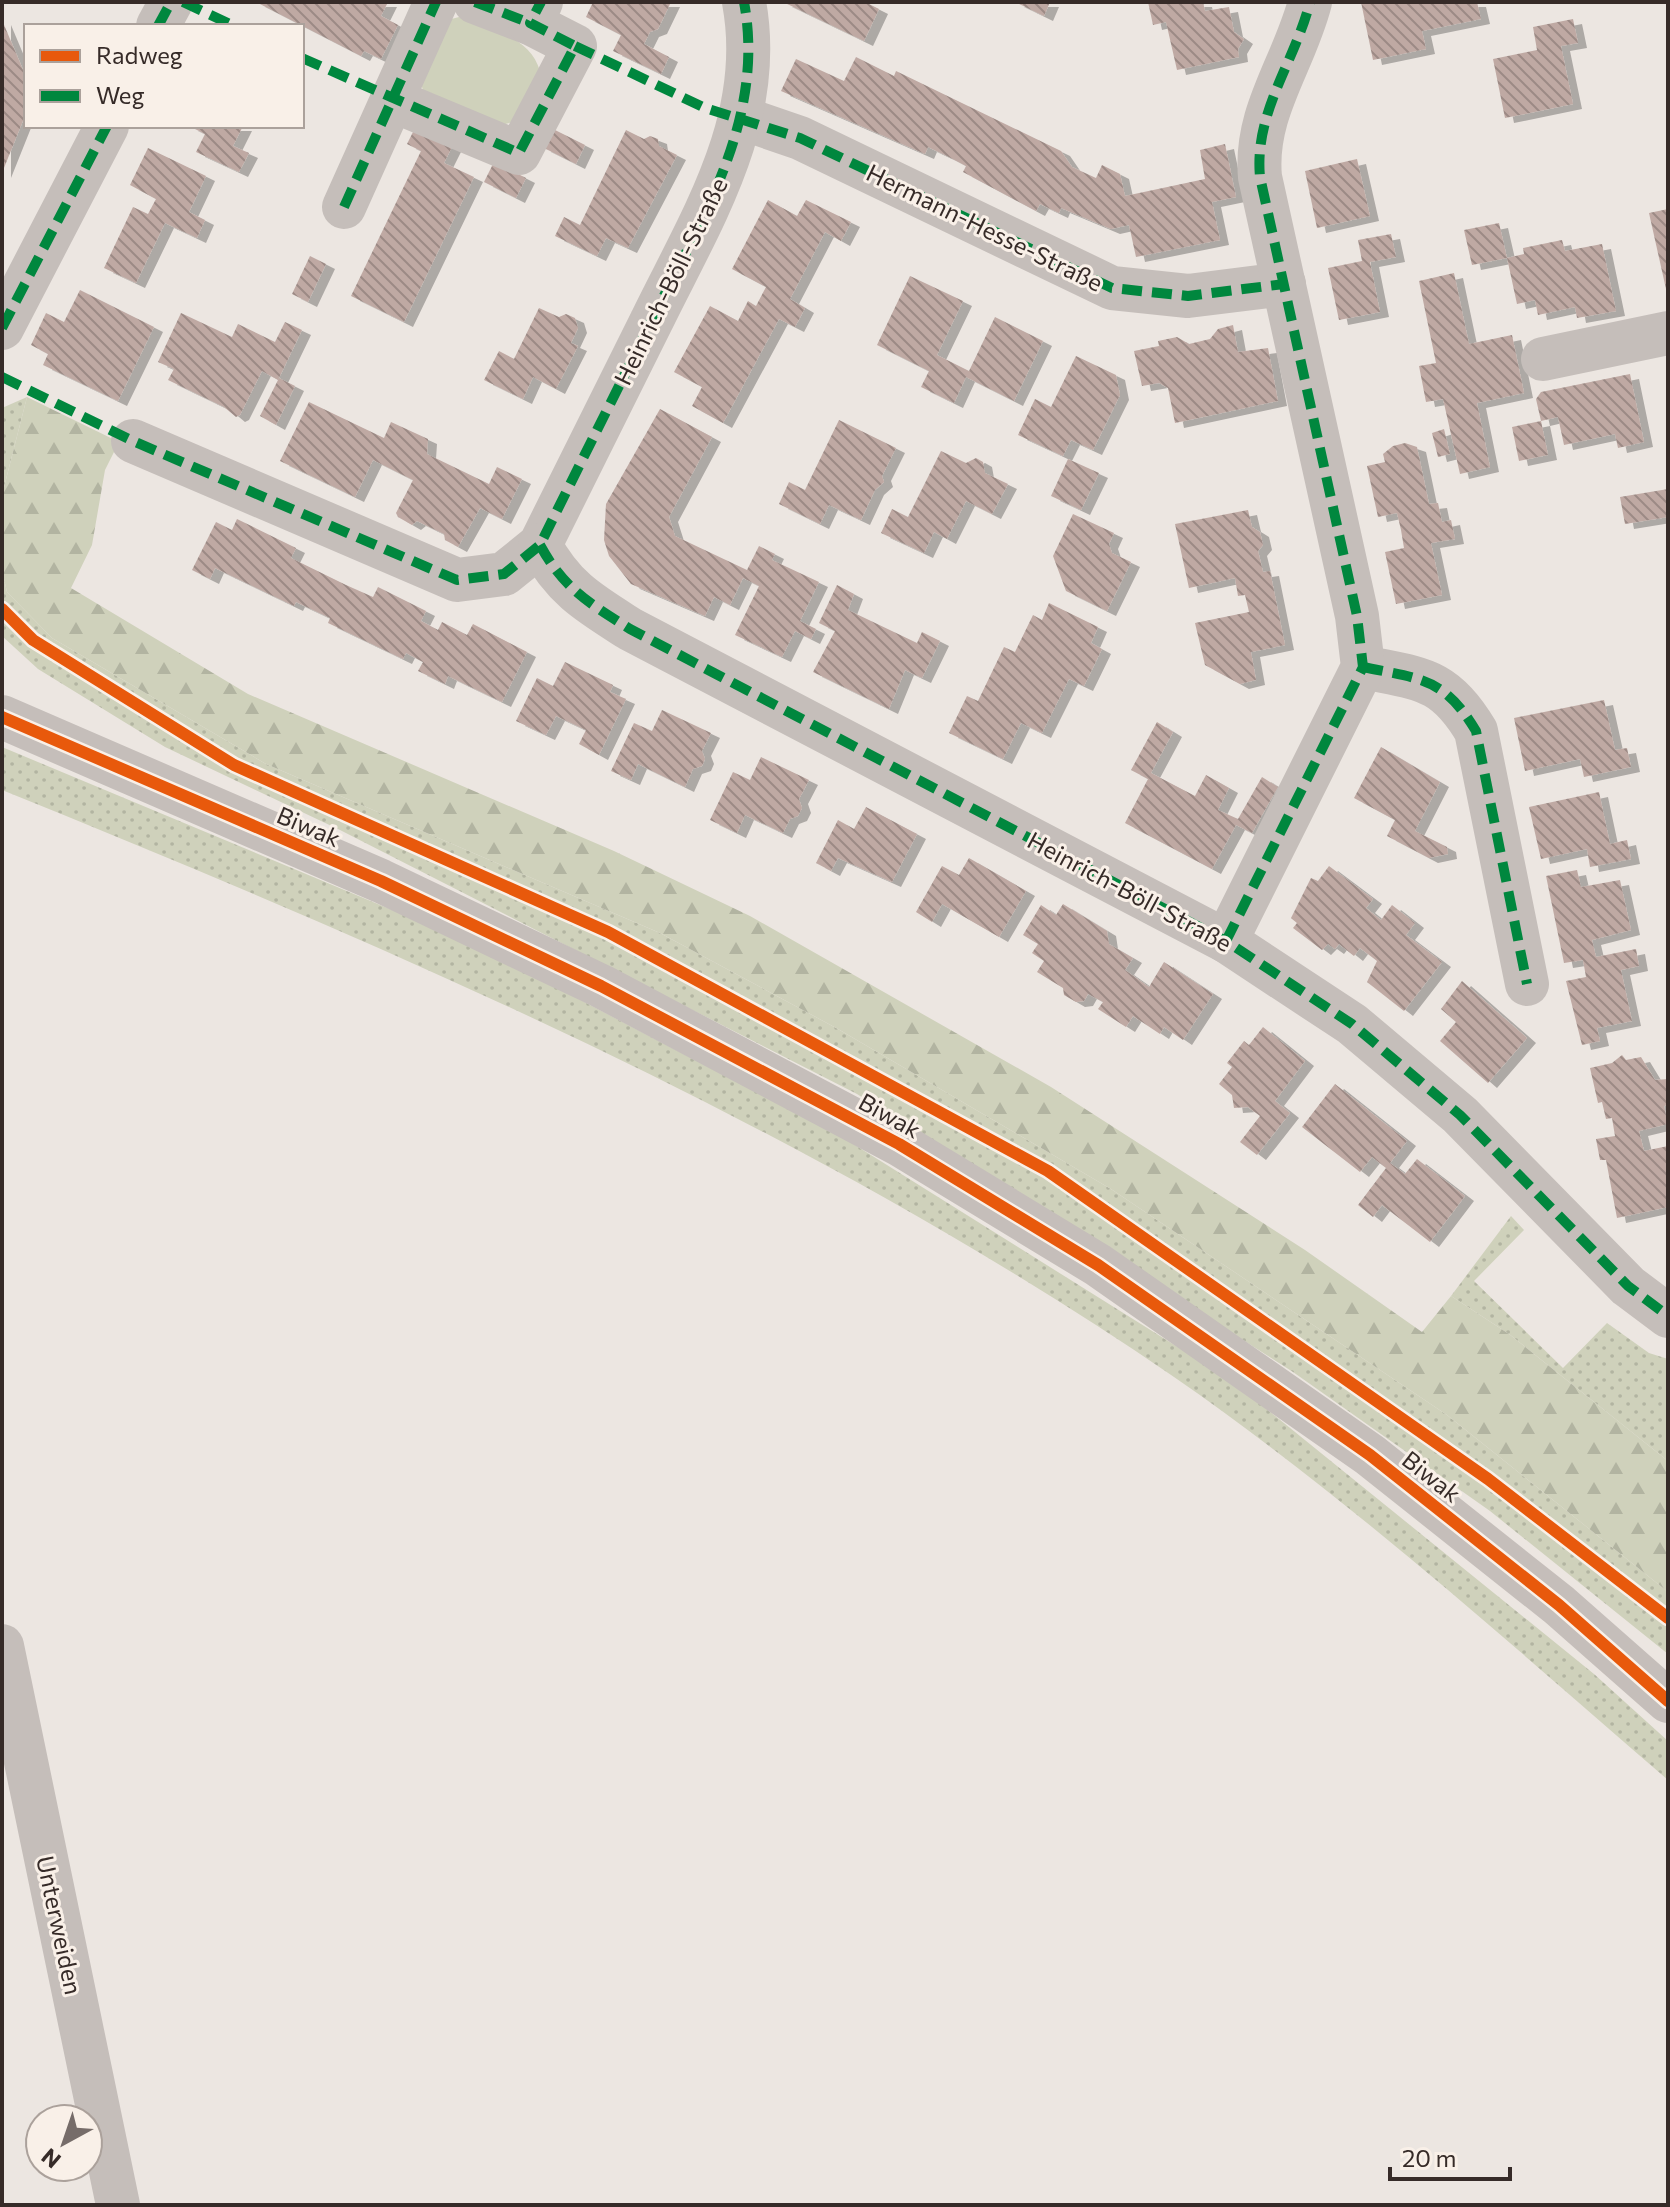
<svg xmlns="http://www.w3.org/2000/svg" width="1670" height="2207" font-family="Commissioner,sans-serif">
<style>
.grass{fill:url(#grass-dots)}
.forest{fill:url(#forest-firs)}
.green{fill:#cfd1bb}
.building{fill:url(#building-back-hatch);filter:url(#shadow)}
.lines{fill:none;stroke-linecap:round;stroke-linejoin:round}
.minor{stroke:#c5beba;stroke-width:44}
.quiet{stroke:#00873e;stroke-width:10;stroke-dasharray:20 10;stroke-linecap:butt}
.cycleway-casing{stroke:#f9f0e8;stroke-width:17}
.cycleway{stroke:#e8590c;stroke-width:12}
.labels{text-anchor:middle;dominant-baseline:central;stroke-width:6;stroke-linejoin:round;paint-order:stroke}
.street-label{font-size:24px;fill:#362b28;stroke:#f9f0e8}
</style>
<defs>
<pattern id="grass-dots" width="8" height="8" patternUnits="userSpaceOnUse" patternTransform="scale(2)"><rect width="8" height="8" fill="#cfd1bb"/><path d="M2 2h.1M6 6h.1" fill="none" stroke="#b2b4a1" stroke-width="1.8" stroke-linecap="round"/></pattern>
<pattern id="forest-firs" width="22" height="20" patternUnits="userSpaceOnUse" patternTransform="scale(2)"><rect width="22" height="20" fill="#cfd1bb"/><path d="M5 1l3.5 6h-7zM16 11l3.5 6h-7z" fill="#b2b4a1"/></pattern>
<pattern id="building-back-hatch" width="6" height="6" patternUnits="userSpaceOnUse" patternTransform="scale(2)"><rect width="6" height="6" fill="#bfa9a3"/><path d="M-1 5l2 2M0 0l6 6M5-1l2 2" fill="none" stroke="#9c8a85"/></pattern>
<filter id="shadow"><feDropShadow dx="9" dy="5" stdDeviation="0" flood-color="#0004"/></filter>
</defs>
<rect width="100%" height="100%" fill="#ece6e1"/>
<g class="grass">
<polygon points="27,397 2,495 2,408"/>
<polygon points="2,570 7,592 52,638 266,764 660,933 838,1029 1111,1189 1447,1415 1668,1592 1668,1654 1490,1511 1293,1372 857,1094 340,830 165,747 38,669 2,636"/>
<path d="M2 747 476 945 847 1140 1232 1381 1594 1674 1668 1741V1780C1508 1642 1349 1498 1174 1377 812 1129 407 954 2 790Z"/>
<polygon points="1511,1216 1524,1230 1474,1281 1563,1368 1607,1323 1649,1353 1668,1359 1668,1461 1509,1334 1451,1296"/>
</g>
<polygon class="forest" points="27,397 119,442 105,470 92,545 71,588 248,694 614,851 750,916 1051,1087 1305,1250 1422,1332 1451,1296 1509,1334 1668,1461 1668,1592 1447,1415 1111,1189 838,1029 660,933 266,764 52,638 7,592 2,570 2,495"/>
<path class="green" d="M459 17C490 29 530 36 540 71L517 121 498 126 423 90 417 72 440 22Z"/>
<g class="building">
<polygon points="256,2 388,2 381,16 398,25 381,59 364,51 361,56"/>
<polygon points="593,2 671,2 658,29 650,32 644,44 669,57 661,74 613,51 621,35 586,17"/>
<polygon points="783,2 865,2 879,9 864,41"/>
<polygon points="1015,2 1050,2 1044,16"/>
<polygon points="1148,2 1203,2 1205,11 1229,7 1234,32 1244,39 1238,49 1239,57 1177,70 1166,22 1153,25"/>
<polygon points="1361,2 1477,2 1481,19 1422,31 1426,49 1373,60"/>
<polygon points="1573,19 1578,43 1561,46 1573,104 1505,118 1493,59 1537,50 1533,27"/>
<polygon points="2,20 26,77 26,113 2,173"/>
<polygon points="856,57 894,76 896,71 1061,151 1072,167 1096,178 1102,165 1120,174 1125,196 1205,179 1200,150 1225,144 1236,197 1212,202 1220,240 1136,257 1129,225 1111,229 1061,208 1059,213 1040,204 1036,211 963,172 966,166 947,156 928,147 925,154 781,91 796,59 844,81"/>
<polygon points="189,126 243,126 233,146 249,153 239,172 196,152 205,134"/>
<polygon points="415,128 452,147 444,163 474,177 404,322 351,296 421,151 407,144"/>
<polygon points="551,128 585,145 576,164 542,147"/>
<polygon points="626,130 644,139 650,136 658,139 659,146 677,155 628,248 606,238 597,256 555,236 564,217 580,225"/>
<polygon points="148,148 206,176 189,212 205,220 197,238 165,223 136,283 104,268 133,207 148,214 156,199 130,185"/>
<polygon points="1357,159 1370,216 1317,228 1305,171"/>
<polygon points="494,162 526,178 516,198 484,182"/>
<polygon points="768,200 797,216 806,200 851,222 841,241 825,232 790,299 805,308 795,327 779,319 723,423 692,406 702,387 674,372 710,306 738,321 748,301 756,306 766,287 732,269"/>
<polygon points="1668,209 1668,288 1666,289 1649,213"/>
<polygon points="1499,223 1507,258 1524,254 1523,248 1562,240 1565,251 1602,244 1616,311 1577,318 1575,307 1538,315 1535,300 1517,304 1507,258 1472,265 1464,230"/>
<polygon points="1391,234 1396,257 1370,262 1380,312 1339,320 1328,268 1362,261 1358,240"/>
<polygon points="310,256 326,264 308,302 292,294"/>
<polygon points="1454,273 1469,344 1512,335 1524,393 1477,403 1490,467 1460,474 1443,399 1426,402 1419,366 1436,363 1419,281"/>
<polygon points="910,276 963,301 937,355 969,371 995,317 1043,341 1014,401 966,377 954,403 921,387 929,371 877,345"/>
<polygon points="80,290 154,327 118,401 43,365 48,354 31,345 46,313 64,322"/>
<polygon points="539,308 559,317 566,314 575,318 578,328 571,343 578,346 556,389 533,377 523,399 484,380 499,351 514,359"/>
<polygon points="181,313 232,337 238,324 275,342 285,322 302,330 278,380 262,371 240,415 236,417 224,407 168,380 174,369 158,362"/>
<polygon points="1233,325 1238,352 1268,348 1278,401 1175,423 1168,388 1159,383 1142,386 1134,351 1159,346 1158,341 1177,337 1189,344 1210,339 1218,329"/>
<polygon points="1076,356 1116,375 1120,395 1093,450 1071,440 1063,456 1018,435 1035,399 1051,407"/>
<polygon points="1630,374 1644,442 1618,448 1615,434 1564,445 1558,417 1541,421 1536,399 1541,392"/>
<polygon points="279,378 295,386 276,425 260,416"/>
<polygon points="309,402 384,438 391,422 428,439 427,454 489,484 497,467 522,479 502,519 480,508 458,547 445,540 444,534 417,521 412,525 398,517 396,513 413,480 373,460 355,497 280,461"/>
<polygon points="660,409 712,437 669,517 675,536 747,570 759,546 775,554 772,560 819,582 800,621 816,629 811,639 795,631 782,657 735,635 759,586 743,578 730,605 714,597 705,616 631,584 609,556 604,540 606,504"/>
<polygon points="839,420 896,448 882,476 884,482 875,490 861,520 829,505 820,524 779,504 789,482 805,490"/>
<polygon points="1541,421 1548,455 1519,461 1512,427"/>
<polygon points="1444,429 1450,454 1438,457 1432,433"/>
<polygon points="1405,443 1417,447 1429,504 1438,503 1442,522 1451,520 1455,539 1431,543 1442,595 1396,604 1385,552 1404,548 1401,530 1397,513 1378,517 1367,466 1385,462 1383,454 1393,446"/>
<polygon points="941,451 966,463 976,458 983,462 985,473 1008,484 992,514 966,501 947,539 934,532 924,553 881,533 892,509 908,517"/>
<polygon points="1068,459 1099,473 1081,510 1051,496"/>
<polygon points="1668,489 1668,517 1625,524 1620,497"/>
<polygon points="1248,510 1252,527 1260,532 1263,545 1258,551 1263,572 1270,571 1285,645 1251,652 1256,680 1240,684 1205,665 1195,623 1249,612 1245,595 1238,596 1235,578 1189,588 1175,524"/>
<polygon points="1073,514 1114,533 1109,544 1112,553 1131,562 1107,611 1066,591 1053,556"/>
<polygon points="237,519 296,548 291,558 346,585 373,597 378,587 426,611 421,621 438,630 442,622 467,635 473,624 527,652 502,702 448,676 445,684 418,671 423,662 406,653 403,659 328,623 330,618 296,602 294,606 215,568 210,579 192,570 216,522 232,530"/>
<polygon points="837,585 854,594 848,610 917,643 922,632 940,641 922,678 905,670 889,709 813,672 835,631 819,623"/>
<polygon points="1049,603 1098,627 1091,643 1102,649 1084,686 1069,679 1042,733 1021,723 1003,759 949,733 967,696 978,701 1004,647 1015,652 1033,615 1042,620"/>
<polygon points="565,662 613,685 610,692 626,699 599,755 579,744 586,730 556,716 546,735 516,721 537,678 553,686"/>
<polygon points="1604,700 1615,750 1627,748 1631,767 1584,777 1580,759 1525,771 1514,718"/>
<polygon points="662,710 711,733 702,751 705,759 702,766 693,769 685,787 638,764 631,780 611,771 634,723 652,731"/>
<polygon points="1157,722 1173,732 1151,773 1195,796 1206,775 1229,788 1218,810 1238,819 1262,777 1278,787 1252,833 1236,825 1212,869 1125,823 1148,779 1131,770"/>
<polygon points="1381,747 1440,782 1415,831 1447,847 1448,854 1429,858 1387,836 1395,820 1354,798"/>
<polygon points="761,757 809,780 799,799 802,808 798,816 790,819 783,833 745,815 737,833 710,820 733,772 750,780"/>
<polygon points="1599,792 1610,844 1627,840 1631,859 1590,867 1587,849 1541,859 1529,807"/>
<polygon points="866,807 917,834 892,882 838,858 831,871 816,863 838,820 854,829"/>
<polygon points="969,858 1026,891 999,937 942,904 932,922 916,912 942,866 959,875"/>
<polygon points="1329,866 1373,899 1366,908 1381,920 1392,905 1415,923 1406,935 1442,962 1404,1011 1367,982 1377,961 1360,948 1354,956 1339,944 1335,949 1328,944 1322,950 1293,928 1297,923 1291,918 1311,878 1318,881"/>
<polygon points="1577,870 1581,887 1620,880 1631,930 1592,940 1596,957 1636,949 1639,966 1621,970 1632,1021 1597,1028 1600,1041 1582,1045 1566,981 1586,977 1583,960 1564,963 1546,876"/>
<polygon points="1063,904 1107,931 1109,944 1133,958 1125,970 1149,987 1164,962 1213,994 1183,1040 1164,1027 1160,1034 1133,1016 1126,1027 1098,1009 1103,1002 1088,994 1084,1001 1076,1002 1064,995 1063,988 1037,972 1044,961 1032,953 1038,944 1023,935 1041,905 1056,915"/>
<polygon points="1462,981 1527,1038 1488,1083 1440,1041 1456,1022 1441,1009"/>
<polygon points="1263,1027 1305,1061 1275,1101 1290,1113 1257,1155 1240,1142 1260,1116 1248,1107 1234,1108 1232,1095 1219,1084 1232,1067 1227,1063 1244,1041 1249,1045"/>
<polygon points="1622,1055 1626,1060 1641,1057 1655,1080 1668,1079 1668,1105 1664,1106 1668,1124 1639,1131 1644,1151 1668,1146 1668,1207 1617,1218 1606,1160 1600,1160 1596,1139 1615,1136 1612,1118 1606,1119 1602,1102 1598,1103 1590,1068 1612,1063"/>
<polygon points="1335,1084 1407,1141 1390,1163 1405,1174 1417,1159 1465,1196 1430,1242 1382,1205 1373,1217 1358,1205 1386,1168 1372,1157 1360,1172 1302,1127"/>
</g>
<g class="lines">
<g class="minor">
<polyline points="475,2 530,23"/>
<polyline points="158,26 171,2"/>
<polyline points="392,100 519,153 575,46 530,23 541,2"/>
<polyline points="742,118 800,138 1112,288 1188,296 1284,284"/>
<polyline points="344,207 436,2"/>
<polyline points="2,328 107,126"/>
<polyline points="1543,359 1668,333"/>
<path d="M133 441 457 580 504 574 540 545C577 470 614 396 651 322 700 221 766 120 744 2"/>
<path d="M540 545C564 589 589 603 630 629L1226 941 1352 1024 1460 1115 1628 1286 1668 1316"/>
<path d="M1363 667C1420 679 1444 677 1476 731L1527 984"/>
<polyline points="2,717 381,881 601,986 899,1144 1098,1265 1370,1455 1559,1605 1668,1701"/>
<path d="M1226 941 1363 667 1357 616 1260 177C1254 112 1294 64 1310 2"/>
<polyline points="2,1646 118,2205"/>
</g>
<g class="quiet">
<polyline points="183,2 234,26"/>
<polyline points="475,2 530,23"/>
<polyline points="158,26 171,2"/>
<polyline points="575,46 705,108 800,138 1112,288 1188,296 1284,284"/>
<polyline points="302,58 519,153 575,46 530,23 541,2"/>
<polyline points="344,207 436,2"/>
<polyline points="2,328 107,126"/>
<path d="M2 377 133 441 457 580 504 574 540 545C577 470 614 396 651 322 700 221 766 120 744 2"/>
<path d="M540 545C564 589 589 603 630 629L1226 941 1352 1024 1460 1115 1628 1286 1668 1316"/>
<path d="M1363 667C1420 679 1444 677 1476 731L1527 984"/>
<path d="M1226 941 1363 667 1357 616 1260 177C1254 112 1294 64 1310 2"/>
</g>
<g class="cycleway-casing">
<g id="cycleway">
<polyline points="2,609 33,640 234,765 608,932 1048,1171 1488,1479 1668,1618"/>
<polyline points="2,717 381,881 601,986 899,1144 1098,1265 1370,1455 1559,1605 1668,1701"/>
</g>
</g>
<use href="#cycleway" class="cycleway"/>
</g>
<g class="labels">
<g class="street-label">
<text transform="translate(985 227) rotate(26)">Hermann-Hesse-Straße</text>
<text transform="translate(670 281) rotate(-64)">Heinrich-Böll-Straße</text>
<text transform="translate(309 826) rotate(23)">Biwak</text>
<text transform="translate(1130 891) rotate(28)">Heinrich-Böll-Straße</text>
<text transform="translate(890 1115) rotate(29)">Biwak</text>
<text transform="translate(1432 1476) rotate(38)">Biwak</text>
<text transform="translate(60 1925) rotate(78)">Unterweiden</text>
</g>
</g>
<rect width="1670" height="2207" fill="none" stroke="#362b28" stroke-width="8"/>
<rect x="24" y="24" width="280" height="104" fill="#f9f0e8" stroke="#aba19b" stroke-width="2"/>
<rect x="40" y="50" width="40" height="12" fill="#e8590c" stroke="#aba19b" stroke-width="2"/>
<text x="96" y="64" font-size="24" fill="#362b28">Radweg</text>
<rect x="40" y="90" width="40" height="12" fill="#00873e" stroke="#aba19b" stroke-width="2"/>
<text x="96" y="104" font-size="24" fill="#362b28">Weg</text>
<g transform="translate(64 2143) rotate(220)"><circle r="38" fill="#f9f0e8" stroke="#aba19b" stroke-width="2"/>
<path d="M0-6L14 30L0 20L-14 30Z" fill="#766c69"/>
<text y="-12" font-size="22" font-weight="bold" text-anchor="middle" fill="#362b28">N</text>
</g>
<path d="M1390 2167v12h120v-12" fill="none" stroke="#362b28" stroke-width="4"/>
<text x="1402" y="2167" font-size="24" fill="#362b28" stroke="#f9f0e8" stroke-width="6" paint-order="stroke">20 m</text>
</svg>
